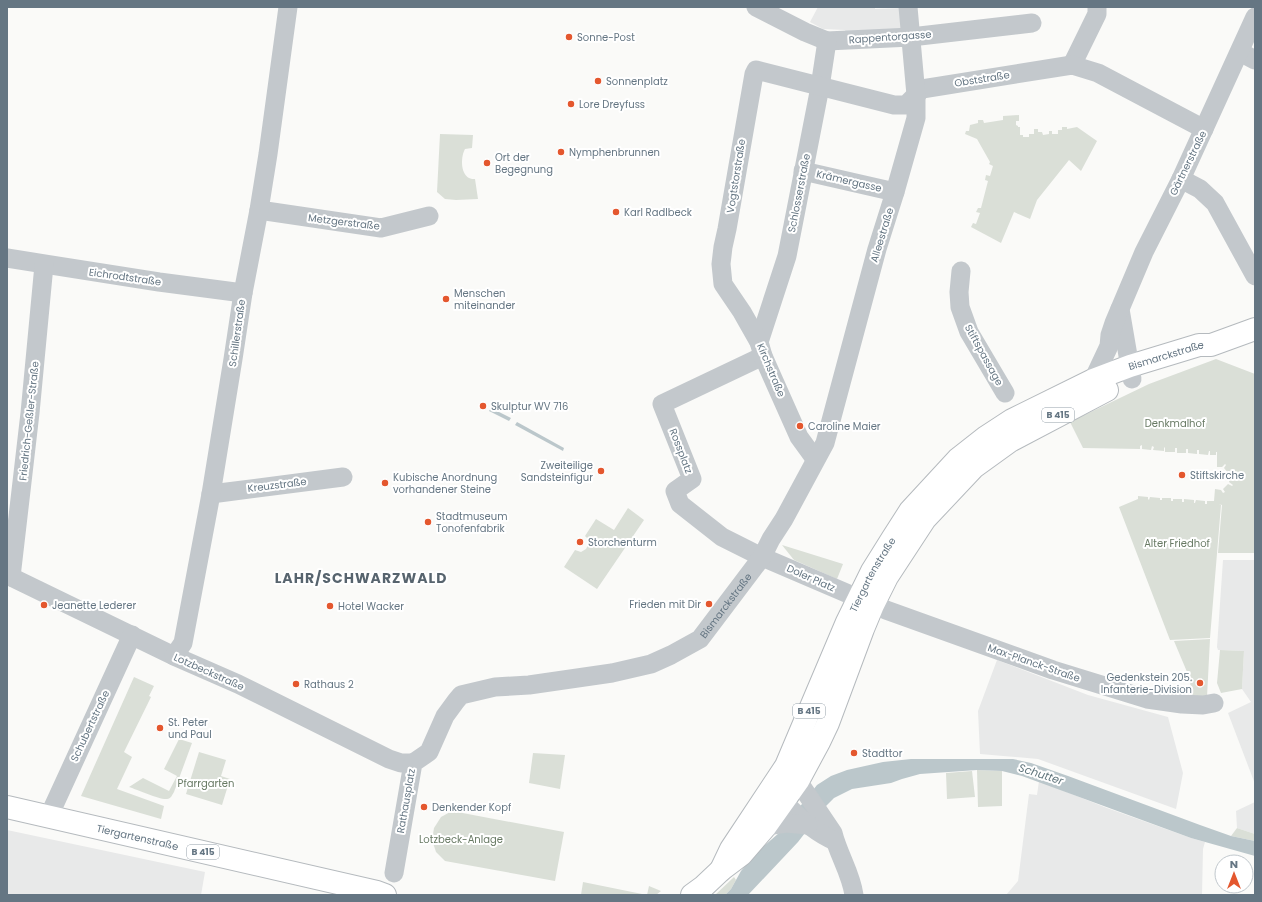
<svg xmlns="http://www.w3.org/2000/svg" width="1262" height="902" font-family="Poppins,sans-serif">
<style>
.built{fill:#e8e9e9}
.green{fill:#dadfd7}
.water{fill:#bbc7cb}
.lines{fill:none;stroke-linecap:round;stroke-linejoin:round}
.major-casing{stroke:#b5babe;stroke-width:24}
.minor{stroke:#c3c8cc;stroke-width:19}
.major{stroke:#fff;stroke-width:22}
.poi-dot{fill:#e4572e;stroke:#fff;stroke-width:1.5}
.labels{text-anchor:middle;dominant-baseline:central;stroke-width:4;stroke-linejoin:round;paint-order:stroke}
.shield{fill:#fff;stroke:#939fa8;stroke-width:1}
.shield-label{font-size:9px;font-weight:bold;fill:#657683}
.poi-label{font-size:10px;fill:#657683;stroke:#fff;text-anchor:start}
.street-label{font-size:10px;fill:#657683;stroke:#fff}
.park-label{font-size:10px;fill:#687a64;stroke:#fff}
.water-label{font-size:11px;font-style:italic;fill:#60757c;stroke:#fff}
.district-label{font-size:14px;font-weight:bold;letter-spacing:1px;fill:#57646e;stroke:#fff}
</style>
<rect width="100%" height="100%" fill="#fafaf8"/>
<g class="built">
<polygon points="818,7 875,7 875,9 903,8 905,29 847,35 845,30 823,29 810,22"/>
<polygon points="1223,560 1255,560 1255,784 1228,713 1251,702 1242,689 1244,651 1218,650 1217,647"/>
<polygon points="997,660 1088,695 1168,717 1183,773 1176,809 1038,759 980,754 978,711"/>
<polygon points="1039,781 1107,808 1191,838 1205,842 1203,849 1202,895 1006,895 1018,881 1029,794 1037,795"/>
<polygon points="1255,802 1255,834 1237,828 1236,811"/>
<polygon points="7,830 205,872 201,895 7,895"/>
</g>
<g class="green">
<polygon points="1019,115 1019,121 1016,121 1016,125 1018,126 1018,127 1020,127 1020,135 1023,135 1023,137 1029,137 1029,134 1034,134 1034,129 1038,129 1038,132 1042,132 1043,135 1049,134 1049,131 1052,131 1052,134 1058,134 1058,130 1062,130 1062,127 1067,127 1067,129 1077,127 1097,141 1081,171 1069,160 1037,200 1030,219 1014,212 1001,243 971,227 973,223 976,224 980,213 976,212 978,208 981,208 988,181 985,180 986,175 990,176 993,166 989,164 990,162 977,139 965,134 966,131 969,131 970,125 978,123 978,120 983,120 984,123 1003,120 1003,116"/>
<path d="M440 134 473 135 472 148 465 149C461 156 460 173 469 178 471 179 473 179 475 179L478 199 456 200 445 199 437 192Z"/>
<polygon points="1216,359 1255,374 1255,553 1218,553 1222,505 1219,504 1221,505 1210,638 1170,640 1119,507 1138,499 1138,496 1148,497 1148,499 1149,500 1150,497 1160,498 1160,500 1162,500 1162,498 1171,498 1171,501 1173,501 1173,499 1182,499 1182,502 1184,502 1184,499 1194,500 1194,503 1195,503 1196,500 1205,501 1205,504 1207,504 1207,501 1214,501 1215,489 1221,490 1223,493 1225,492 1223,489 1228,484 1232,486 1233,485 1229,482 1230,476 1233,474 1232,473 1229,474 1224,468 1226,465 1225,464 1222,467 1217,467 1217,452 1216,452 1216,455 1210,455 1210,451 1209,451 1208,455 1199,454 1199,450 1197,450 1197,454 1188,453 1188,449 1186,449 1186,453 1177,453 1177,448 1175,448 1175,452 1165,452 1165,447 1164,448 1164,451 1153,450 1154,447 1152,446 1151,450 1142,449 1142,445 1140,446 1140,449 1083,448 1070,422 1149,384"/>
<polygon points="628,508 644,520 597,589 564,567 575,550 581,552 586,549 589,543 587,538 585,536 596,519 614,530"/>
<polygon points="782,545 843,564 837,579 794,560"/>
<polygon points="1210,639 1207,697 1191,697 1190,679 1174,641"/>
<polygon points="1220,650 1244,651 1242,689 1221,693 1217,683"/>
<polygon points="134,677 154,686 149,696 151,697 124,752 132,757 117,789 164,806 161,819 81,796"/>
<path d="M179 739 192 743 174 792C172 795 171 799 167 799 160 800 138 790 129 787L143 778 169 791 177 776 164 769Z"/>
<polygon points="199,752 226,760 221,776 230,779 222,805 186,794"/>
<polygon points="533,753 565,755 560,789 529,783"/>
<polygon points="977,770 1002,771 1002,806 978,807"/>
<polygon points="972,771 975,797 947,799 946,773"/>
<polygon points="452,811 564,832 555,881 445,861 436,852 432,840 434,828 441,817"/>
<polygon points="1237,828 1255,834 1255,841 1231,836"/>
<polygon points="734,877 736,880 731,889 725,895 715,895"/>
<polygon points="583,882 647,895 649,886 661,891 656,895 581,895"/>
</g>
<g class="water">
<polygon points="491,408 511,418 509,421 489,411"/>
<polygon points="517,422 564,448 563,451 515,425"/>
<polygon points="911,759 1013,759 1031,763 1068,776 1200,825 1231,836 1255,841 1255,856 1191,838 1022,776 1002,771 977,770 920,774 902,779 891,783 852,789 834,798 825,807 798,842 748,895 725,895 731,889 741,871 757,852 779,833 817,785 831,776 847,770 883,762"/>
</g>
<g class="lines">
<g class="major-casing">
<g id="major">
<path id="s2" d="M7 807 377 892 385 895"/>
<path id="s3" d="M721 870 731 849 786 766 847 622 872 571 892 539 910 511 958 459 986 437 1012 420 1093 380 1130 366 1199 345H1211L1255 329"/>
<polyline points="692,895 703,887 721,870 741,855 766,826 798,781 819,742 828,723 863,629 873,605 887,577 925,519 974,467 1010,441 1107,390"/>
</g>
</g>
<g class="minor">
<polyline points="756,7 805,32 827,41 911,37 1032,23"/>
<polyline points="1240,52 1255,60"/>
<polyline points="1072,65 1097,14 1097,7"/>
<polyline points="803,171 895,192"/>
<polyline points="1181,179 1200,189 1215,203 1255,276"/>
<polyline points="259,210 381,228 429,216"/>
<polyline points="7,258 159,282 243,293"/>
<polyline points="961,271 959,292 960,307 969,332 1005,393"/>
<polyline points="1120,309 1132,379"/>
<polyline points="759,342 787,256 820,87 827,41"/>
<polyline points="763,356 662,404 692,479 675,491 680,504 722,537 762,557 886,610 1053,670 1147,699 1182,704 1203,705 1214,703"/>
<polyline points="1093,380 1109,346 1110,335 1114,323 1144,252 1181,179 1255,17"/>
<polyline points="815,459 799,437 763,356 759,342 742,312 723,284 721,264 723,247 727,229 754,74 756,70 894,105 906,105 922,89 1072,65 1098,73 1204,129"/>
<polyline points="211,494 343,477"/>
<polyline points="7,575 174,656 238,684 389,759 401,763 413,763"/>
<polyline points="11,577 30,413 44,265"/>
<polyline points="174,656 183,643 211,494 233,359 243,293 259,210 268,154 288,7"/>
<path d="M798 781 833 833C838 854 851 873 854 895"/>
<path d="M777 788C779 793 781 799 784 802 799 818 816 833 835 841"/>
<polyline points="49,816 132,635"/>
<polyline points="766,826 786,823 808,825"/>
<path id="s1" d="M394 873 413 763 429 752 445 716 456 701 461 695 495 687 529 685 612 673 651 664 671 655 700 639 762 557 771 539 784 519 825 443 877 249 895 192 916 118V95L908 7"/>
</g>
<use href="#major" class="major"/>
</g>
<g class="poi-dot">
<circle cx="569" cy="37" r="4"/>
<circle cx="598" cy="81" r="4"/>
<circle cx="571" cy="104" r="4"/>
<circle cx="561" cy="152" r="4"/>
<circle cx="487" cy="163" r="4"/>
<circle cx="616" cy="212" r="4"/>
<circle cx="446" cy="299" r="4"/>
<circle cx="483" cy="406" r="4"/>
<circle cx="800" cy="426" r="4"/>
<circle cx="601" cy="471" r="4"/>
<circle cx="1182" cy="475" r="4"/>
<circle cx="385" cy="483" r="4"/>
<circle cx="428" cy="522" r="4"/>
<circle cx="580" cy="542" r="4"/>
<circle cx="709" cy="604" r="4"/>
<circle cx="44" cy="605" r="4"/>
<circle cx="330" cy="606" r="4"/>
<circle cx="1200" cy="683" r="4"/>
<circle cx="296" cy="684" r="4"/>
<circle cx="160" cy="728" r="4"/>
<circle cx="854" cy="753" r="4"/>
<circle cx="424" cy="807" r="4"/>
</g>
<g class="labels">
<g class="shield">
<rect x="1042" y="408" width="32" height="14" rx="3"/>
<rect x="793" y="704" width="32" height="14" rx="3"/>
<rect x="187" y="845" width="32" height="14" rx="3"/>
</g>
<g class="shield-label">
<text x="1058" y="415">B 415</text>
<text x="809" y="711">B 415</text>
<text x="203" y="852">B 415</text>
</g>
<g class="poi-label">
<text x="577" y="37">Sonne-Post</text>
<text x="606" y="81">Sonnenplatz</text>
<text x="579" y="104">Lore Dreyfuss</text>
<text x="569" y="152">Nymphenbrunnen</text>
<text x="495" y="157">Ort der<tspan x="495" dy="12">Begegnung</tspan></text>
<text x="624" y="212">Karl Radlbeck</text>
<text x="454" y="293">Menschen<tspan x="454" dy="12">miteinander</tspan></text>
<text x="491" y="406">Skulptur WV 716</text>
<text x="808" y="426">Caroline Maier</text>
<text x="593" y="465" text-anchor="end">Zweiteilige<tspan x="593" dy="12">Sandsteinfigur</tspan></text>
<text x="1190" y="475">Stiftskirche</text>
<text x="393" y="477">Kubische Anordnung<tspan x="393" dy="12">vorhandener Steine</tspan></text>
<text x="436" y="516">Stadtmuseum<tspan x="436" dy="12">Tonofenfabrik</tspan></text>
<text x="588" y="542">Storchenturm</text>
<text x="701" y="604" text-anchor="end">Frieden mit Dir</text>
<text x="52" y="605">Jeanette Lederer</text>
<text x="338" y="606">Hotel Wacker</text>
<text x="1192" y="677" text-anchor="end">Gedenkstein 205.<tspan x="1192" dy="12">Infanterie-Division</tspan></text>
<text x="304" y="684">Rathaus 2</text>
<text x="168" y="722">St. Peter<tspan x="168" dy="12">und Paul</tspan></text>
<text x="862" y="753">Stadttor</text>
<text x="432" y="807">Denkender Kopf</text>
</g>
<g class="street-label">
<text transform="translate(890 37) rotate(-4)">Rappentorgasse</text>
<text transform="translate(982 79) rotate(-9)">Obststraße</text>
<text transform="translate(1188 163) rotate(-64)">Gärtnerstraße</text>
<text transform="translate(736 176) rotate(-81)">Vogtstorstraße</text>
<text transform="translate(849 181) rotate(13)">Krämergasse</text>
<text transform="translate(799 193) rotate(-79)">Schlosserstraße</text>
<text transform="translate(344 222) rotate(7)">Metzgerstraße</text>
<text transform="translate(882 235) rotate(-73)">Alleestraße</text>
<text transform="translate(125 277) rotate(8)">Eichrodtstraße</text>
<text transform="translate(237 333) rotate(-82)">Schillerstraße</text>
<text transform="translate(984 355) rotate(61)">Stiftspassage</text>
<text stroke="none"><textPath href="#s3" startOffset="712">Bismarckstraße</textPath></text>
<text transform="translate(771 370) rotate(67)">Kirchstraße</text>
<text transform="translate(29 421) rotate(-84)">Friedrich-Geßler-Straße</text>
<text transform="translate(681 451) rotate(69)">Rossplatz</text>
<text transform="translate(277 485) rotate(-7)">Kreuzstraße</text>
<text stroke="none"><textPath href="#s3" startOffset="333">Tiergartenstraße</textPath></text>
<text transform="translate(811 578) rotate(24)">Doler Platz</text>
<text stroke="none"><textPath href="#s1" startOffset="487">Bismarckstraße</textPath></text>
<text transform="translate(1034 663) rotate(19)">Max-Planck-Straße</text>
<text transform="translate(209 672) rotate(24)">Lotzbeckstraße</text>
<text transform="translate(90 726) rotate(-65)">Schubertstraße</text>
<text transform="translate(406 801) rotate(-80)">Rathausplatz</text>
<text stroke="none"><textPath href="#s2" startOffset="134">Tiergartenstraße</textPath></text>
</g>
<g class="park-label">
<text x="1175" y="423">Denkmalhof</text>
<text x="1177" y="543">Alter Friedhof</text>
<text x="206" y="783">Pfarrgarten</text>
<text x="461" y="839">Lotzbeck-Anlage</text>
</g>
<g class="water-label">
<text transform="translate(1041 774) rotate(18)">Schutter</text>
</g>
<g class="district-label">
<text x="361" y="578">LAHR/SCHWARZWALD</text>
</g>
</g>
<rect width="1262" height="902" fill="none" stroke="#657683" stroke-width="16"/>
<g transform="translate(1234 874)"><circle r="19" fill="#ffffff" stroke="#c1c8cd"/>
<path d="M0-3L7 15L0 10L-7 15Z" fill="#e4572e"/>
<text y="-6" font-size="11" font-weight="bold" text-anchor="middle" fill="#657683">N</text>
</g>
</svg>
